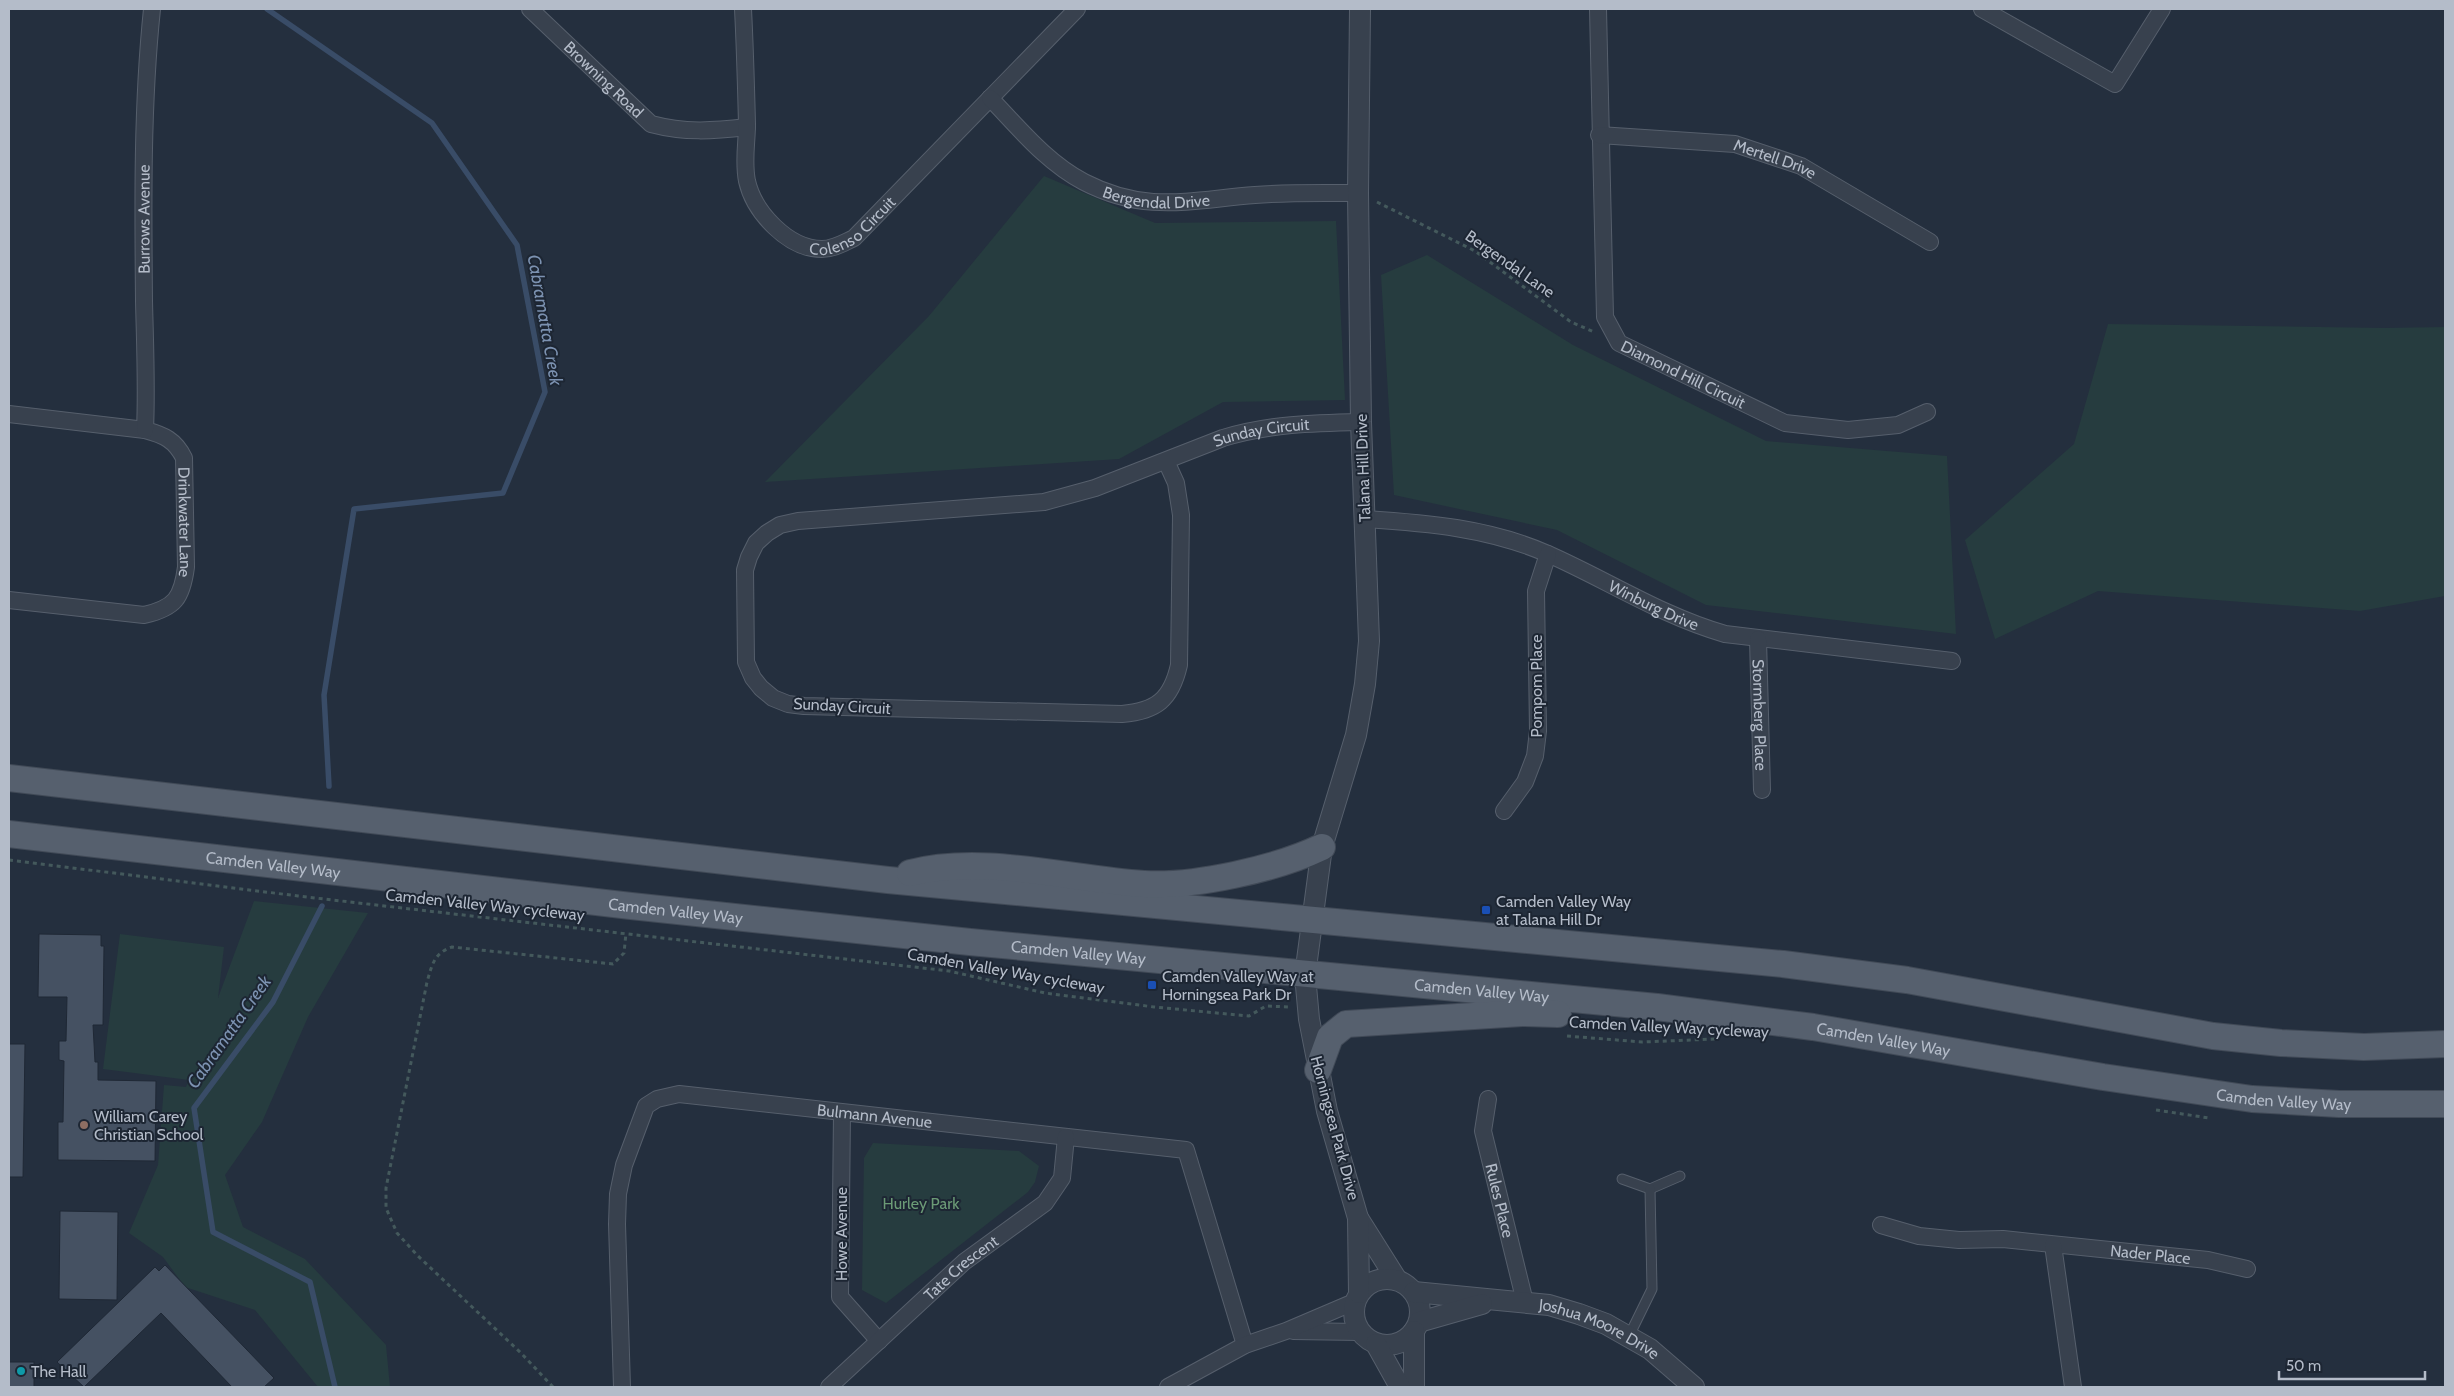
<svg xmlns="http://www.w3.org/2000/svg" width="2454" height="1396" font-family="Cabin,sans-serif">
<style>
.green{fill:#263c3f}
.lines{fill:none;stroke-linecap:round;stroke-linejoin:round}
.stream{stroke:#394c67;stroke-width:5.5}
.building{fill:#455162;stroke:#1f2835}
.service-casing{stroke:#565f6c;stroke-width:11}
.minor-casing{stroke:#565f6c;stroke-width:18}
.tertiary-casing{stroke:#565f6c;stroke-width:22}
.primary-casing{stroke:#414a57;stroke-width:28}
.path{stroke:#44595c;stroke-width:3;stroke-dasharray:4 4;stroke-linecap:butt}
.service{stroke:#38414e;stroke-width:9}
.minor{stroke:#38414e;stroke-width:16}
.tertiary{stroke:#38414e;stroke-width:20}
.primary{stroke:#56606e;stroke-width:26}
.transit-dot{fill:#1a4fb4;stroke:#1d2633;stroke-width:2}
.education-dot{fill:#8d6e63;stroke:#1d2633;stroke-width:2}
.culture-dot{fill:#0f9aa8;stroke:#1d2633;stroke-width:2}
.labels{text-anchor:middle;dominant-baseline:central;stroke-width:4;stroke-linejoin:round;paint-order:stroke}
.street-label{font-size:16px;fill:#b4bcc9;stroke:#1d2633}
.poi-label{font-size:16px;fill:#b4bcc9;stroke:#1d2633;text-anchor:start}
.park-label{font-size:16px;fill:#6b9a76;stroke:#1d2633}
.water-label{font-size:18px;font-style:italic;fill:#7c92b1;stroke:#1d2633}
</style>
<rect width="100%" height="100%" fill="#242f3e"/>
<g class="green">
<polygon points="1044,176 1155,223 1336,221 1345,400 1223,402 1119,459 765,482 929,316"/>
<polygon points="1427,255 1573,345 1766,441 1947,456 1956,634 1706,605 1557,530 1394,495 1381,275"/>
<polygon points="2108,324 2384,328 2445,327 2445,596 2360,611 2098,591 1995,639 1965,540 2074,444"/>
<polygon points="254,901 368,913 308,1017 262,1122 225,1175 243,1227 305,1259 386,1345 390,1387 318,1387 255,1310 185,1287 163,1257 129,1233 158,1165 164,1085 186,1087 189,1080 103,1069 120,934 224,947 218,998"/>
<polygon points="873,1143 1019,1151 1039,1166 1035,1182 1028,1192 886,1303 862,1290 864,1158"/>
</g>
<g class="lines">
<g class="stream">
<polyline points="267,9 432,123 517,245 545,392 503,493 354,509 324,695 329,786"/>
<polyline points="322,906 273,1002 194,1108 213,1232 310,1282 335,1387"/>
</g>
</g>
<g class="building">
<polygon points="39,934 101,935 101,946 104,946 103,1025 93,1025 95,1062 98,1062 98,1080 156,1081 155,1161 58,1160 58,1122 63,1122 64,1061 59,1060 59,1041 66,1041 67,997 38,997"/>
<polygon points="9,1044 25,1044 23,1177 9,1177"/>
<polygon points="60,1211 118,1212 117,1300 59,1299"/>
<polygon points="165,1265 274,1378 264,1387 232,1387 161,1313 84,1387 57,1362 155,1267 159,1271"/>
<rect x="9" y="1362" width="25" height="25"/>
</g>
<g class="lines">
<g class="service-casing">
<g id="service">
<polyline points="1622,1179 1650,1189 1680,1176"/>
<polyline points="1629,1336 1652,1289 1650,1189"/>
</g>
</g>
<g class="minor-casing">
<g id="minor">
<path id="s1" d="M530 9 651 124C685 133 713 131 747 127"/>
<path id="s2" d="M743 9C745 47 746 85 747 124 747 143 743 161 747 181 754 212 788 249 822 249 834 249 843 243 854 238L1077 9"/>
<path id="s3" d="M1598 9 1605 317 1619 343 1785 423 1848 430 1898 425 1927 412"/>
<polyline points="1982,9 2115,84 2162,9"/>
<path id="s4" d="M990 98C1019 128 1046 162 1084 182 1146 214 1190 200 1255 195 1289 192 1324 193 1358 193"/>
<path id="s5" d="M1599 135 1735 144 1801 166 1930 242"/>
<path id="s6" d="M9 414 145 430C164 435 175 440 184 458L186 567C182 598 175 608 144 615L9 600"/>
<path id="s7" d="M145 430C147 387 145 344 144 301 143 204 142 105 152 9"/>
<path id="s8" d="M1166 461 1176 483 1181 515 1179 665C1171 700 1156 711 1122 714L804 706 788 704 773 698 761 688 753 678 746 662 745 570 749 557 756 543 767 533 780 525 798 521 1044 502 1095 488 1223 438C1268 424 1314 423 1361 422"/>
<path id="s9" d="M1365 519C1427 523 1489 528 1548 554 1607 580 1662 616 1725 634L1952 661"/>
<path id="s10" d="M1758 639 1762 790"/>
<polyline points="1504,811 1525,782 1535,756 1538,731 1536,591 1548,554"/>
<path id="s11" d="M1488 1099 1483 1131 1525 1302"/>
<polyline points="842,1113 840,1297 879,1341"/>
<path id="s12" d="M1881 1225 1919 1236 1959 1240 2003 1239 2208 1260 2247 1269"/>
<polyline points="2053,1245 2073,1387"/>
<polyline points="1293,1331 1360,1332"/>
<path id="s13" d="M622 1387 617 1224 618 1194 624 1165 646 1106 657 1099 679 1094 1186 1150 1245 1345"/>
<path id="s14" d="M829 1387 964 1262 1045 1203 1062 1178 1066 1137"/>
<polyline points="1168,1387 1245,1345 1286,1331 1354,1302"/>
</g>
</g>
<g class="tertiary-casing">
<g id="tertiary">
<polyline points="1358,1218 1397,1280"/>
<circle cx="1387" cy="1312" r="33"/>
<path id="s15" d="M1414 1292 1549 1305 1579 1314 1606 1324 1650 1349 1694 1387"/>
<polyline points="1359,1293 1358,1218 1327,1111 1309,1019 1305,975 1322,847 1356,735 1365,684 1369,641 1361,422 1358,193 1360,9"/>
<polyline points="1419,1322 1482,1304"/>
<polyline points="1414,1331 1414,1387"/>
<polyline points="1376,1344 1400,1387"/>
</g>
</g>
<g class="primary-casing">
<g id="primary">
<polyline points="9,778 888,880 1783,964 1907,980 2213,1036 2281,1043 2364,1047 2445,1044"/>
<path id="s16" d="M9 834 631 906 970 942 1657 1007 1813 1027 2103 1077 2252 1099 2339 1104H2445"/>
<path d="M910 873C984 854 1068 879 1144 884 1194 887 1276 869 1322 847"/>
<polyline points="1318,1070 1330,1037 1346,1024 1522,1013 1558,1014"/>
</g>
</g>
<g class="path">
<polyline points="1377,202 1475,251 1571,322 1594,332"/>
<polyline points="9,860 298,896 949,971 1045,993 1154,1007 1249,1016 1266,1006 1290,1007"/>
<polyline points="1567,1036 1642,1042 1715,1039"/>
<polyline points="2156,1110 2209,1118"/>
<path d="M553 1387 521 1353 418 1256 397 1233 386 1208V1188L427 982C432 965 434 953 452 947L613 964 624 953 626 933"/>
</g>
<use href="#service" class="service"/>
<use href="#minor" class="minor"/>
<use href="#tertiary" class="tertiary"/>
<use href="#primary" class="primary"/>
</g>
<g class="transit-dot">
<rect x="1481" y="905" width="10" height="10" rx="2.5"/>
<rect x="1147" y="980" width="10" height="10" rx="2.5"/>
</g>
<circle class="education-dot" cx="84" cy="1125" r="5"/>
<circle class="culture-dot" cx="21" cy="1371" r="5"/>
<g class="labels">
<g class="street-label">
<text stroke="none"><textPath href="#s1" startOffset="102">Browning Road</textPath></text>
<text stroke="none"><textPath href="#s5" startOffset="179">Mertell Drive</textPath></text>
<text stroke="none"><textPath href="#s4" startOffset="202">Bergendal Drive</textPath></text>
<text stroke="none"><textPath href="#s7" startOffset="211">Burrows Avenue</textPath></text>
<text stroke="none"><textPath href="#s2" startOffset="318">Colenso Circuit</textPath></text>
<text transform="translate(1510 264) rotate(35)">Bergendal Lane</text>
<text stroke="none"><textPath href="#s3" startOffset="409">Diamond Hill Circuit</textPath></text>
<text stroke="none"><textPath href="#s8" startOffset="1331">Sunday Circuit</textPath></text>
<text transform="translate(1363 468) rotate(-92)">Talana Hill Drive</text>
<text stroke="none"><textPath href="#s6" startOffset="251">Drinkwater Lane</textPath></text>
<text stroke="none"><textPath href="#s9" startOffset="305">Winburg Drive</textPath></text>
<text transform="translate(1536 686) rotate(-90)">Pompom Place</text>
<text transform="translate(842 706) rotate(3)">Sunday Circuit</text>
<text stroke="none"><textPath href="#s10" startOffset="76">Stormberg Place</textPath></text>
<text stroke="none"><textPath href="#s16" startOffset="266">Camden Valley Way</textPath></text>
<text transform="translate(485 905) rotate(6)">Camden Valley Way cycleway</text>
<text stroke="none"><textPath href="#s16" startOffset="671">Camden Valley Way</textPath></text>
<text stroke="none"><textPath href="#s16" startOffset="1076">Camden Valley Way</textPath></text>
<text transform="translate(1006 971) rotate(10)">Camden Valley Way cycleway</text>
<text stroke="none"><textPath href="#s16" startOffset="1481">Camden Valley Way</textPath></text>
<text transform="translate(1669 1027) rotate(3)">Camden Valley Way cycleway</text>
<text stroke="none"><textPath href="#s16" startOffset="1886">Camden Valley Way</textPath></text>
<text stroke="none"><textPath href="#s16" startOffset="2291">Camden Valley Way</textPath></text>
<text stroke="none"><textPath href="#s13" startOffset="518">Bulmann Avenue</textPath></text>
<text transform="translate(1335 1128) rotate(75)">Horningsea Park Drive</text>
<text stroke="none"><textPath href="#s11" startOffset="104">Rules Place</textPath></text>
<text transform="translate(841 1234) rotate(-90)">Howe Avenue</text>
<text stroke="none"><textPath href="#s12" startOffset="272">Nader Place</textPath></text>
<text stroke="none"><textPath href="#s14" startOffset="178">Tate Crescent</textPath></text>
<text stroke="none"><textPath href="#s15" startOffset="191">Joshua Moore Drive</textPath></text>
</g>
<g class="poi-label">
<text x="1496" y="901">Camden Valley Way<tspan x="1496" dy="18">at Talana Hill Dr</tspan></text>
<text x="1162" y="976">Camden Valley Way at<tspan x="1162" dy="18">Horningsea Park Dr</tspan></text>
<text x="94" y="1116">William Carey<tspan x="94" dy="18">Christian School</tspan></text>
<text x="31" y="1371">The Hall</text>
</g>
<g class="park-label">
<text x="921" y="1203">Hurley Park</text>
</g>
<g class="water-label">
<text transform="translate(545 320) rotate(80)">Cabramatta Creek</text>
<text transform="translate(229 1032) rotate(-55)">Cabramatta Creek</text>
</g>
</g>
<rect width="2454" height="1396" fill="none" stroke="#b4bcc9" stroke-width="20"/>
<path d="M2279 1371v8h146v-8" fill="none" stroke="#b4bcc9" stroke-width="2.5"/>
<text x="2286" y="1371" font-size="15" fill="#b4bcc9" stroke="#1d2633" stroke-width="4" paint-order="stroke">50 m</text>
</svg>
